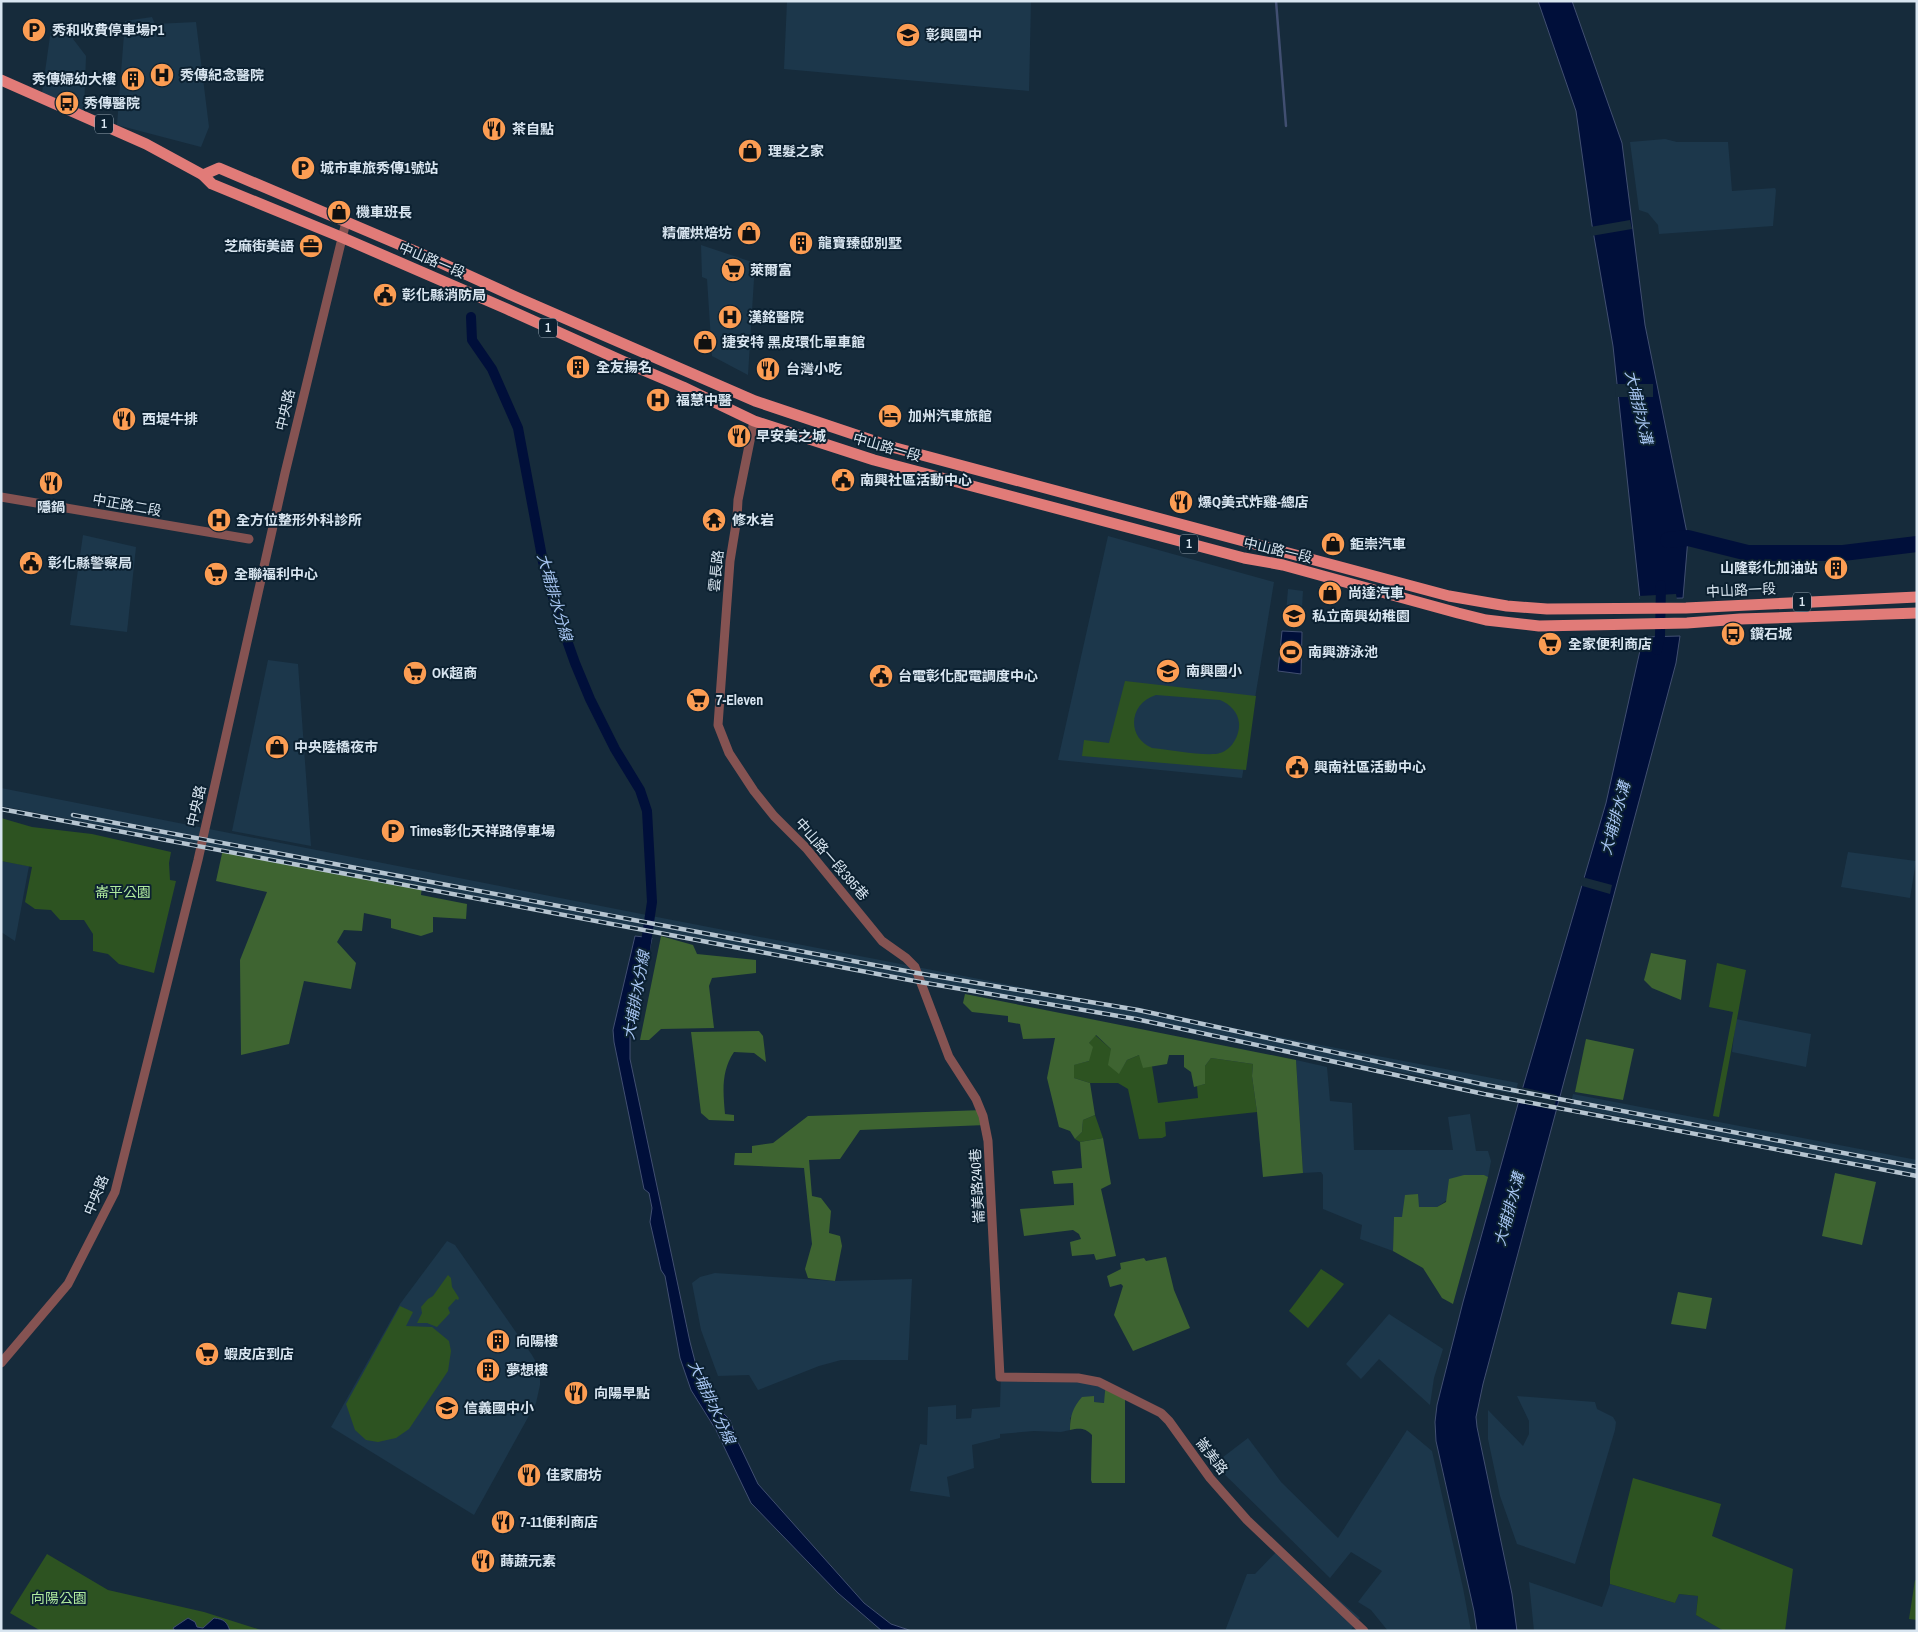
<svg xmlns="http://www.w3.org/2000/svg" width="1918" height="1632" font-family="'Archivo Narrow','Noto Sans TC',sans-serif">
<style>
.built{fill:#1c374b}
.green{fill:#2d5321;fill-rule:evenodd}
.forest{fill:#3e6431}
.water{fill:#000f3a;stroke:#414f71}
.pier{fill:#162b3b}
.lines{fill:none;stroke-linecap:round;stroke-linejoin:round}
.stream{stroke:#414f71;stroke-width:2.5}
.canal{stroke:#000f3a;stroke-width:10}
.river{stroke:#000f3a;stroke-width:16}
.tertiary{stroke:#855352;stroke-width:9}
.primary{stroke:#e17b78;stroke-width:11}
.rail-casing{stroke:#b5c4d0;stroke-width:4.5}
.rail{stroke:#0c2131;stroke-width:2.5;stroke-dasharray:8;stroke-linecap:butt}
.labels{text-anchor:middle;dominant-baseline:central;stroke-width:4;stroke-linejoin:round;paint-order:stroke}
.shield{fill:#0c2131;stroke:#9baab7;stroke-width:1}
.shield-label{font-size:12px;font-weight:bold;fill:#d8e5f0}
.poi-label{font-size:14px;font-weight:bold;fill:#d8e5f0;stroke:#0c2131;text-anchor:start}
.street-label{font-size:14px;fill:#d8e5f0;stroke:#0c2131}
.park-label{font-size:14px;fill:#b0eb9e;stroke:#0c2131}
.water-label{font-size:15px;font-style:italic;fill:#a8c6f3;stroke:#0c2131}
</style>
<rect width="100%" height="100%" fill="#162b3b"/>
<g class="built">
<polygon points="787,1 1031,1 1029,91 784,69"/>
<polygon points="152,17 155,24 196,22 209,127 201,147 117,125 125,21"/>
<polygon points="52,22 74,23 73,39 86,56 84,111 42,93"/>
<polygon points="1665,139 1677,142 1728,142 1732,191 1775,188 1776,190 1773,226 1659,234 1658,225 1648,213 1639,210 1630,142"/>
<polygon points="701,245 755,263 748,375 712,356 707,279 702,277"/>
<polygon points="83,535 136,547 127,632 70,625"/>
<polygon points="1108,536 1274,582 1242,778 1058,760"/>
<polygon points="1288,589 1303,591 1301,625 1285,625"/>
<polygon points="268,660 298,664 311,846 232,831"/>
<polygon points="1,788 662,918 1518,1083 1515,1094 1,806"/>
<polygon points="1848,852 1916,861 1910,898 1841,887"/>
<polygon points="1,861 29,866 15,941 1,932"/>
<polygon points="1736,1019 1811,1034 1806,1067 1732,1052"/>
<polygon points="1296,1060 1327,1067 1330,1101 1352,1103 1354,1150 1453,1150 1448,1117 1470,1114 1476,1151 1488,1151 1491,1161 1488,1177 1483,1175 1437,1207 1419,1207 1402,1217 1394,1218 1393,1251 1360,1239 1362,1225 1323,1209 1323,1175 1321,1172 1303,1173"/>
<polygon points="1573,1094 1917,1160 1917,1174 1570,1107"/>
<polygon points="447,1241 455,1245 532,1355 540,1369 540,1385 536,1403 474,1515 331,1427 400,1304"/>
<polygon points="715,1273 835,1281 912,1279 908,1360 841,1360 819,1366 758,1390 749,1375 718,1376 701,1330 692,1283 700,1277"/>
<polygon points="1389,1314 1443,1349 1434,1378 1430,1405 1379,1359 1361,1379 1346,1364"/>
<polygon points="1001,1374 1106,1381 1105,1403 1094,1402 1094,1396 1070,1418 1070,1430 1061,1432 1034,1431 1000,1434 1000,1438 972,1445 974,1468 947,1477 950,1497 910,1491 920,1444 927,1445 928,1407 956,1405 956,1419 971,1418 972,1409 1000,1407"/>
<polygon points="1517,1396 1595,1402 1597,1409 1613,1417 1616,1422 1615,1430 1575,1564 1517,1544 1500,1496 1488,1439 1488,1410 1523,1446 1529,1434 1529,1421"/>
<polygon points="1407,1430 1432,1451 1463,1588 1471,1631 1388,1631 1371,1610 1358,1602 1382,1571 1351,1552 1330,1578 1214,1464 1248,1438 1281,1482 1338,1538"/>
<polygon points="1280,1548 1360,1618 1350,1631 1225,1631 1247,1574 1255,1574"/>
<polygon points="1529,1582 1602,1607 1610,1584 1675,1603 1679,1594 1698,1596 1696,1615 1724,1631 1534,1631"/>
</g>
<g class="green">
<path d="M1125 681 1256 696 1246 770 1082 756 1084 740 1109 743ZM1156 695 1220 700C1230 704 1238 712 1239 723 1240 737 1230 753 1215 754 1196 755 1172 750 1152 748 1126 737 1129 703 1156 695Z"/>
<polygon points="1,818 32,827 92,834 171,852 169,863 170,880 176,881 154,973 119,964 108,954 93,951 93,934 84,920 60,920 51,910 35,909 25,902 32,867 1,861"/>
<polygon points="1717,963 1746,970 1719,1117 1713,1116 1733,1012 1709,1007"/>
<polygon points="1095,1035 1111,1049 1119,1073 1127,1060 1139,1055 1152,1066 1158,1103 1198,1098 1197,1086 1205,1084 1205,1066 1211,1058 1253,1064 1252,1076 1257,1112 1165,1122 1166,1136 1162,1138 1139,1139 1128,1089 1118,1083 1090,1083 1074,1078 1073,1065 1089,1061 1089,1043"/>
<polygon points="1095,1115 1103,1138 1080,1142 1075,1139 1082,1132 1083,1120"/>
<polygon points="1321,1269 1344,1284 1308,1328 1289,1311"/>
<polygon points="448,1275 451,1278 452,1287 459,1298 458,1300 456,1299 448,1308 450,1313 437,1327 427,1323 417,1323 422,1313 421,1307 428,1299 433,1296"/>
<polygon points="400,1306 413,1312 406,1326 432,1327 449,1341 451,1351 448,1371 409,1429 396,1438 378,1442 366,1440 355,1430 346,1404"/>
<polygon points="1633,1478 1721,1504 1712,1536 1793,1569 1785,1631 1724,1631 1696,1615 1698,1596 1679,1594 1675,1603 1610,1584 1610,1571"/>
<polygon points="47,1554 108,1590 204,1612 264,1631 41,1631 10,1613"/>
<polygon points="1915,1580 1917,1581 1917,1620 1909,1619"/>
</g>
<g class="forest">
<polygon points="223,849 422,886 421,895 467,904 466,919 433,917 433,932 421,936 391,928 391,919 364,913 362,931 344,930 337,942 356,963 351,989 304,981 289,1044 241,1055 240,960 267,892 216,881"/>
<polygon points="661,936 693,945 697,954 756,960 756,973 712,978 709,986 714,1028 661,1029 649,1040 640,1040"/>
<polygon points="1651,953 1686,960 1681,1000 1652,988 1644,980"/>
<polygon points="965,994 1296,1060 1303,1173 1263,1177 1257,1112 1252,1076 1253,1064 1211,1058 1205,1066 1205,1084 1194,1087 1191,1072 1184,1067 1184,1055 1169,1055 1167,1064 1143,1068 1139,1055 1127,1060 1119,1074 1108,1065 1111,1049 1096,1035 1089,1043 1093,1047 1089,1061 1074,1065 1074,1078 1090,1083 1095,1115 1083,1120 1082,1132 1075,1139 1070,1131 1059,1127 1047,1078 1055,1038 1023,1039 1020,1024 1008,1022 1008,1016 972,1012 963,1003"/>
<path d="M759 1031 763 1036 766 1062 754 1053 734 1052C721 1071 723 1092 725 1114L734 1115V1121L709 1120 701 1113 691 1032Z"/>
<polygon points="1586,1039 1634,1049 1623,1100 1575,1092"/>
<polygon points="984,1110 986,1125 860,1130 840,1159 809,1160 812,1196 821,1198 831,1211 829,1233 840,1236 842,1246 835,1281 808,1278 805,1269 812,1244 804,1168 734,1165 735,1153 752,1153 752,1146 773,1143 808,1116"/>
<polygon points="1103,1138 1111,1184 1101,1189 1116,1256 1096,1260 1094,1254 1072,1256 1070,1242 1081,1239 1079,1234 1073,1230 1024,1236 1020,1209 1074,1205 1073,1183 1054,1184 1052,1171 1082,1168 1080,1142"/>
<polygon points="1835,1173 1876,1182 1862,1245 1822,1236"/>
<polygon points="1464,1175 1484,1175 1488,1177 1453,1304 1442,1298 1423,1268 1393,1251 1394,1217 1402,1217 1405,1195 1418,1194 1419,1207 1437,1207 1446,1202 1449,1179"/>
<polygon points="1166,1257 1174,1290 1190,1328 1133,1351 1114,1315 1123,1286 1121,1284 1110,1287 1107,1276 1121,1269 1120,1263 1144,1258 1146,1261"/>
<polygon points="1678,1292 1712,1298 1706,1329 1671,1324"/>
<path d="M1106 1381 1125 1392V1483H1092L1091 1480 1092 1435C1085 1428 1080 1428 1070 1430 1070 1416 1073 1407 1082 1397L1094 1396V1402L1104 1403Z"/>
</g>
<g class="water">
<polygon points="1538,1 1572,1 1622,143 1645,325 1688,538 1683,598 1640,599 1613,346 1592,225 1576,111"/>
<polygon points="1282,631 1302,632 1301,674 1278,671"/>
<polygon points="1680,636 1676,663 1483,1384 1476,1417 1477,1427 1512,1594 1517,1631 1477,1631 1474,1611 1436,1441 1435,1422 1437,1405 1463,1302 1518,1104 1606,803 1643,637"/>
<polygon points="635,936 652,938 630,1037 630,1059 690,1342 697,1369 712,1402 730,1420 737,1440 758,1484 864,1603 891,1624 912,1631 882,1631 838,1593 751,1503 716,1430 691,1390 680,1358 665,1276 661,1270 650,1222 652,1208 649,1193 644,1189 614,1042 613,1030"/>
<path d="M188 1618 195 1622 197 1627 203 1628 214 1618C224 1619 227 1622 230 1631H175L173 1628Z"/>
</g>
<g class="pier">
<polygon points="1630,220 1632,229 1591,236 1590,227"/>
<polygon points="1615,384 1653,384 1653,397 1616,397"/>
<polygon points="1676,594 1677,600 1640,601 1639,596"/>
<polygon points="1582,877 1612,885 1610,894 1579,885"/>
<polygon points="1520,1087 1557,1095 1554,1110 1516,1102"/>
</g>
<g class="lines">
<polyline class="stream" points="1276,1 1286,126"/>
<g class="canal">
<polyline points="471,317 472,340 492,369 518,428 543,562 559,618 575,663 590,699 615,749 640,790 647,811 652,902 645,949"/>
<polyline points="1657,650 1660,636 1661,585"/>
</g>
<polyline class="river" points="1668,540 1688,538 1748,553 1843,553 1917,544"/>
<g class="tertiary">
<polyline points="754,421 738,500 737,518 730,561 718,725 729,753 754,791 774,816 806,848 882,941 906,958 915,967 949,1057 976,1099 983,1116 988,1141 1000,1377 1078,1378 1099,1382 1161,1413 1169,1421 1210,1478 1247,1520 1364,1631"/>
<polyline points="1,497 249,539"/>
<polyline points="1,1363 68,1284 115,1192 198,860 285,473 346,222"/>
</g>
<g class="primary">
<polyline points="1,80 146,144 203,175 212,184 341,237 507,309 629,364 683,387 754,421 874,460 1244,558 1283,565 1458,613 1486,620 1539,626 1687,623 1740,619 1917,613"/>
<polyline points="203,175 219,168 417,252 518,298 755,401 892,447 1449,596 1507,606 1547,609 1686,608 1917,597"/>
</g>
<g class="rail-casing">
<g id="rail">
<polyline points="1,809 920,982 1136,1019 1484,1094 1917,1176"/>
<polyline points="73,815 917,973 1138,1010 1486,1085 1917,1167"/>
</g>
</g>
<use href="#rail" class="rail"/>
</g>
<defs>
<g id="parking-disc" transform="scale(1.25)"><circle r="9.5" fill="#fc9d53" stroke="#0c2131"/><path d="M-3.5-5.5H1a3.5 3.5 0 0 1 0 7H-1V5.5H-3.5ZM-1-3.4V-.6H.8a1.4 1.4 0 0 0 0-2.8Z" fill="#111"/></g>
<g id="school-disc" transform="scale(1.25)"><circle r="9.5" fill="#fc9d53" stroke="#0c2131"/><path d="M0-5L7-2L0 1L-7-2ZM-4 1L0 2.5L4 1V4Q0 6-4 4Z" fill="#111"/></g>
<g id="hospital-disc" transform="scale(1.25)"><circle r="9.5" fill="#fc9d53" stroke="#0c2131"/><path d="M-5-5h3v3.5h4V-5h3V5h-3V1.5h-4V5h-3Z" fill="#111"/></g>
<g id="building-disc" transform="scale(1.25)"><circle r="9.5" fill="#fc9d53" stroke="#0c2131"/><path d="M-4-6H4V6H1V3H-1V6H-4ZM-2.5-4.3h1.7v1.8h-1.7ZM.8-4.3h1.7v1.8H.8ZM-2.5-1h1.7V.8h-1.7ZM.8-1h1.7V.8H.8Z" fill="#111"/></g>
<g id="bus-disc" transform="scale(1.25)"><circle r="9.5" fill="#fc9d53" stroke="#0c2131"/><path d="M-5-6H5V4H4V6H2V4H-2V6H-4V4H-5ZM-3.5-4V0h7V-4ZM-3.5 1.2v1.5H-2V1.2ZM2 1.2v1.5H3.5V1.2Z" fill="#111"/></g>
<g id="restaurant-disc" transform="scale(1.25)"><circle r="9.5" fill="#fc9d53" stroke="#0c2131"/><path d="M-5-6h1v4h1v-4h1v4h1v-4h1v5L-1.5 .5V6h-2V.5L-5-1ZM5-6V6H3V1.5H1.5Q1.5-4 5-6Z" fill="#111"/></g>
<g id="shop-disc" transform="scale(1.25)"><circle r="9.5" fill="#fc9d53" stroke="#0c2131"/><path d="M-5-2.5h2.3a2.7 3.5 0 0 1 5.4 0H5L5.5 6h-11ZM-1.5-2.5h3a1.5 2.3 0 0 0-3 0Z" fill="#111"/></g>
<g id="office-disc" transform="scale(1.25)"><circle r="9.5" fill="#fc9d53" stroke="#0c2131"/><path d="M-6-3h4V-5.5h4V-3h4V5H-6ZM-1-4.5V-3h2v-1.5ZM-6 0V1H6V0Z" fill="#111"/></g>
<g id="supermarket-disc" transform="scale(1.25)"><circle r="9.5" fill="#fc9d53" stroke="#0c2131"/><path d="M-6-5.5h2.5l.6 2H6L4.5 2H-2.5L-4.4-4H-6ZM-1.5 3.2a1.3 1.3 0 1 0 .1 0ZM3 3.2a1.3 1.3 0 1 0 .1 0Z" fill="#111"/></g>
<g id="civic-disc" transform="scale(1.25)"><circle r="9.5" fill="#fc9d53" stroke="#0c2131"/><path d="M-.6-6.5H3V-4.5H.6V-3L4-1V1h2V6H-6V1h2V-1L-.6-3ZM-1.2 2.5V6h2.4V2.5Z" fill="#111"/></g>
<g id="hotel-disc" transform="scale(1.25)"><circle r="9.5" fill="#fc9d53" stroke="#0c2131"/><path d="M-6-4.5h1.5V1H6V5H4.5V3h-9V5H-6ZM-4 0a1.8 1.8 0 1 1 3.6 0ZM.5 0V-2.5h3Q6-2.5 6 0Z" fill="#111"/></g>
<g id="temple-disc" transform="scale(1.25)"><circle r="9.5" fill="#fc9d53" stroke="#0c2131"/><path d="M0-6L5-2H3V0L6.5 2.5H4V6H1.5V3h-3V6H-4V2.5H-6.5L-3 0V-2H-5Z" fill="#111"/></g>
<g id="stadium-disc" transform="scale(1.25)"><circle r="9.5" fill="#fc9d53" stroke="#0c2131"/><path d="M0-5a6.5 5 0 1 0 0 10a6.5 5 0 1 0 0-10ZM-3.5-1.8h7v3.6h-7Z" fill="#111"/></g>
</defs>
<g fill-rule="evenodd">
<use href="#parking-disc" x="34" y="30"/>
<use href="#school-disc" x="908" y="35"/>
<use href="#hospital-disc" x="162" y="75"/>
<use href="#building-disc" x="133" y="79"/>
<use href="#bus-disc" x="67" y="103"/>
<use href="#restaurant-disc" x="494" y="129"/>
<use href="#shop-disc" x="750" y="151"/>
<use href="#parking-disc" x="303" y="168"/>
<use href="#shop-disc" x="339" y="212"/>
<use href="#shop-disc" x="749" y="233"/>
<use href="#building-disc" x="801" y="243"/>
<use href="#office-disc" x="311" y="246"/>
<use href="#supermarket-disc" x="733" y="270"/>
<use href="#civic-disc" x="385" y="295"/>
<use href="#hospital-disc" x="730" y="317"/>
<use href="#shop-disc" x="705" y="342"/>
<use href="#building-disc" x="578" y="367"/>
<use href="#restaurant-disc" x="768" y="369"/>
<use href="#hospital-disc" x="658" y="400"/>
<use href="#hotel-disc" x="890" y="416"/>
<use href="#restaurant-disc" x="124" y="419"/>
<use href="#restaurant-disc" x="739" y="436"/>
<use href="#civic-disc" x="843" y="480"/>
<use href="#restaurant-disc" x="51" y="483"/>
<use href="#restaurant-disc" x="1181" y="502"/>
<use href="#hospital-disc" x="219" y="520"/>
<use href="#temple-disc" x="714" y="520"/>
<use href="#shop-disc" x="1333" y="544"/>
<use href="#civic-disc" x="31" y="563"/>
<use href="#building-disc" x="1836" y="568"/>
<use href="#supermarket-disc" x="216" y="574"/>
<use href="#shop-disc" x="1330" y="593"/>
<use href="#school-disc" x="1294" y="616"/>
<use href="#bus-disc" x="1733" y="634"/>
<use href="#supermarket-disc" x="1550" y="644"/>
<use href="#stadium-disc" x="1291" y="652"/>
<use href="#school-disc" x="1168" y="671"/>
<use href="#supermarket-disc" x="415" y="673"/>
<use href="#civic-disc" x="881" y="676"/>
<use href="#supermarket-disc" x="698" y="700"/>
<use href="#shop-disc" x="277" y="747"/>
<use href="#civic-disc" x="1297" y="767"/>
<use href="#parking-disc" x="393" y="831"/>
<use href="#building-disc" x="498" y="1341"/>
<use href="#supermarket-disc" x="207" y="1354"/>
<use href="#building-disc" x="488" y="1370"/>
<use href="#restaurant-disc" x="576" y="1393"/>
<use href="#school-disc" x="447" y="1408"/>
<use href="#restaurant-disc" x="529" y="1475"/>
<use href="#restaurant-disc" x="503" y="1522"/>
<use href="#restaurant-disc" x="483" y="1561"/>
</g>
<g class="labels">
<g class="shield">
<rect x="95" y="114.5" width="18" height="19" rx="4"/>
<rect x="539" y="318.5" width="18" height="19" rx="4"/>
<rect x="1180" y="534.5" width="18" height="19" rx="4"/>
<rect x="1793" y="592.5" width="18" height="19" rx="4"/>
</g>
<g class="shield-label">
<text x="104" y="124">1</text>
<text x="548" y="328">1</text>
<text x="1189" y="544">1</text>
<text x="1802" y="602">1</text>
</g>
<g class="poi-label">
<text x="52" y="30">秀和收費停車場P1</text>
<text x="926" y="35">彰興國中</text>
<text x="180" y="75">秀傳紀念醫院</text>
<text x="116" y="79" text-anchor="end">秀傳婦幼大樓</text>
<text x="84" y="103">秀傳醫院</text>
<text x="512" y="129">茶自點</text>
<text x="768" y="151">理髮之家</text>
<text x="320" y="168">城市車旅秀傳1號站</text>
<text x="356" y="212">機車班長</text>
<text x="732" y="233" text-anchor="end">精儷烘焙坊</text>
<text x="818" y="243">龍寶臻邸別墅</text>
<text x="294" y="246" text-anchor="end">芝麻街美語</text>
<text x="750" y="270">萊爾富</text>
<text x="402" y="295">彰化縣消防局</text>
<text x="748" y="317">漢銘醫院</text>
<text x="722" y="342">捷安特 黑皮環化單車館</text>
<text x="596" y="367">全友揚名</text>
<text x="786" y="369">台灣小吃</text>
<text x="676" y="400">福慧中醫</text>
<text x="908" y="416">加州汽車旅館</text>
<text x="142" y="419">西堤牛排</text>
<text x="756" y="436">早安美之城</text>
<text x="860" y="480">南興社區活動中心</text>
<text x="1198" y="502">爆Q美式炸雞-總店</text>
<text x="51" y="507" text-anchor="middle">隱鍋</text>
<text x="236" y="520">全方位整形外科診所</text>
<text x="732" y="520">修水岩</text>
<text x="1350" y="544">鉅崇汽車</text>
<text x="48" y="563">彰化縣警察局</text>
<text x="1818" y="568" text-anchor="end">山隆彰化加油站</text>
<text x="234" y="574">全聯福利中心</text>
<text x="1348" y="593">尚達汽車</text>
<text x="1312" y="616">私立南興幼稚園</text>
<text x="1750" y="634">鑽石城</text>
<text x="1568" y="644">全家便利商店</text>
<text x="1308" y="652">南興游泳池</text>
<text x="1186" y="671">南興國小</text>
<text x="432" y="673">OK超商</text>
<text x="898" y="676">台電彰化配電調度中心</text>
<text x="716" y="700">7-Eleven</text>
<text x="294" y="747">中央陸橋夜市</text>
<text x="1314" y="767">興南社區活動中心</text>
<text x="410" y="831">Times彰化天祥路停車場</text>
<text x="516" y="1341">向陽樓</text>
<text x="224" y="1354">蝦皮店到店</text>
<text x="506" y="1370">夢想樓</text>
<text x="594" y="1393">向陽早點</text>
<text x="464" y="1408">信義國中小</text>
<text x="546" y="1475">佳家廚坊</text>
<text x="520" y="1522">7-11便利商店</text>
<text x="500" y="1561">蒔蔬元素</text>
</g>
<g class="street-label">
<text transform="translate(432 260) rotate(23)">中山路一段</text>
<text transform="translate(285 410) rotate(-77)">中央路</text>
<text transform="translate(887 447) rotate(16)">中山路一段</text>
<text transform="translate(127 505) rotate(10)">中正路二段</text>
<text transform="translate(1278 550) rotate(13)">中山路一段</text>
<text transform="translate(716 571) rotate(-84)">雲長路</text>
<text transform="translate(1741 590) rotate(-3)">中山路一段</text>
<text transform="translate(196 806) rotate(-77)">中央路</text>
<text transform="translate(832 859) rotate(49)">中山路一段395巷</text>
<text transform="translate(977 1186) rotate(-93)">崙美路240巷</text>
<text transform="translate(96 1195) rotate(-67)">中央路</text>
<text transform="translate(1212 1456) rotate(53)">崙美路</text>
</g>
<g class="park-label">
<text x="123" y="892">崙平公園</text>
<text x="59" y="1598">向陽公園</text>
</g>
<g class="water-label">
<text transform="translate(1639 407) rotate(77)">大埔排水溝</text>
<text transform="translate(555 597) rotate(74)">大埔排水分線</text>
<text transform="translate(1615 818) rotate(-75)">大埔排水溝</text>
<text transform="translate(636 995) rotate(-80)">大埔排水分線</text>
<text transform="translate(1509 1209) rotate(-75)">大埔排水溝</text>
<text transform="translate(712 1402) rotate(65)">大埔排水分線</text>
</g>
</g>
<rect width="1918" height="1632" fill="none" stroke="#d8e5f0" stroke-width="5"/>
</svg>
